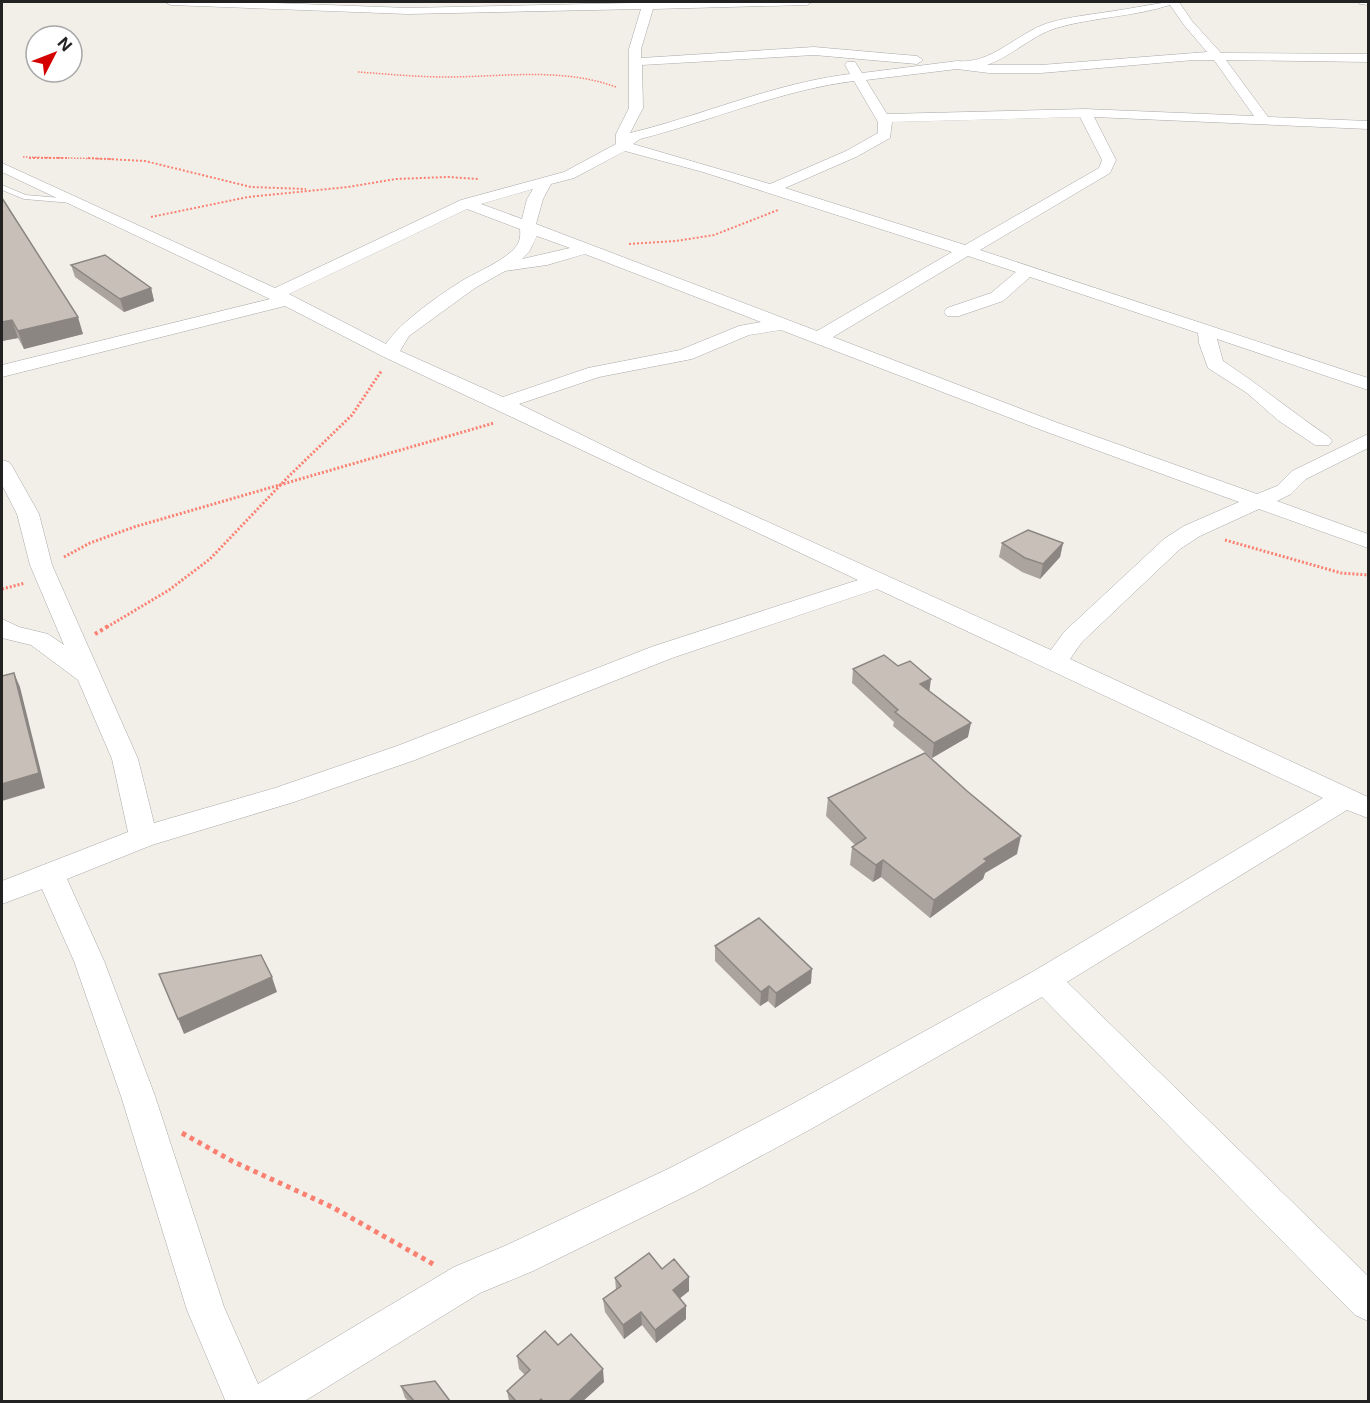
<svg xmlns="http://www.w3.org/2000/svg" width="1370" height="1403" font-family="Inter,sans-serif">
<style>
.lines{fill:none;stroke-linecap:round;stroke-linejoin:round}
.lane-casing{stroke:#a9a9a9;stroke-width:1}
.street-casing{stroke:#a9a9a9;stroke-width:1}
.path-far4{stroke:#fa8072;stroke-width:1.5;stroke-dasharray:1.5 1.5;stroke-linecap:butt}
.path-far3{stroke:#fa8072;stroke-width:2;stroke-dasharray:2 2;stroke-linecap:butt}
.path-far2{stroke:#fa8072;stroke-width:3;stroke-dasharray:2 2;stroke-linecap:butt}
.path-far1{stroke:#fa8072;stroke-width:4;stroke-dasharray:3 3;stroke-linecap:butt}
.path{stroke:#fa8072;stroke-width:5;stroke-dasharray:4.5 4.5;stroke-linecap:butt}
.lane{fill:#fff;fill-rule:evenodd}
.street{fill:#fff;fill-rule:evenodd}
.wall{fill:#aba49e}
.shaded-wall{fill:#8b8681}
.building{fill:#c7bfb8;stroke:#8b8681;stroke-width:1.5}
</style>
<rect width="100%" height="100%" fill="#f2efe9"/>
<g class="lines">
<g class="lane-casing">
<polygon id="lane" points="2,185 26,195 72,199 76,201 72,203 24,199 2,190"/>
</g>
<g class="street-casing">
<g id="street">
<path d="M165 2H247L408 8 679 2H812L807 5 653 9 641 49V58L814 47 917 56 923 60 917 64 814 55 642 65 643 108 630 133C704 115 775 83 850 74L845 65 847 62H855L862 73 957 61C991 65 1017 33 1048 23 1072 16 1096 14 1120 10 1141 7 1159 2 1179 2L1192 21 1221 53 1368 54V62L1226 60 1268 117 1368 121V129L1094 117 1116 160 1110 173 980 250 1368 378V390L1217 339 1223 361C1260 385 1293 413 1329 437L1332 441 1329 445H1315L1279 421 1247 393 1208 368 1199 343 1198 333 1030 277 1003 301 959 316H947L944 312 947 308 991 293 1016 272 968 256 833 337 1058 423 1257 494 1277 486 1292 471 1368 434V448L1306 479 1291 494 1277 501 1368 534V548L1259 509 1200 536 1180 549 1082 642 1070 659 1368 797V818L1347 810 1067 982 1368 1276V1321L1355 1315 1042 997 811 1129 696 1191 533 1271 480 1293 303 1402H226L187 1310 121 1096 74 961 42 889 2 904V881L128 832 112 759 78 680 31 645 2 638V619L19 627 48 634 64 645 30 565 17 514 2 485V460L9 462 12 466 39 514 52 565 138 759 154 823 275 788 397 746 654 646 858 580 384 357 285 306 2 377V365L270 299 2 172V163L275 288 461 200 564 172 616 144V134L629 108V49L641 9 408 14 171 5ZM1170 5 1184 25 1207 52 1041 65H987C1012 56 1031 36 1056 28 1094 17 1133 17 1170 5ZM1194 60H1214L1254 116 1085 109 887 114 866 80 957 69 989 73H1041ZM854 81 878 122V133L846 151 770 184 633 144 640 139C711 121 781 90 854 81ZM1080 117 1102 160 1099 168 965 245 785 188 856 157 890 138 892 122ZM625 151 703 172 952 252 817 331 536 224 543 199 551 184 574 178ZM533 189 527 199 522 219 481 204ZM467 209 520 229C521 238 519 244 513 250 499 263 481 270 465 279 442 293 400 322 386 344L289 294ZM537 236 570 248 522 259 529 252ZM585 254 761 322 739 326 680 350 588 368 503 397 400 351 409 336 475 288 505 271 547 265ZM781 330 1044 431 1239 502 1184 526 1164 539 1064 632 1051 650 653 470 519 404 599 377 692 359 749 335ZM877 589 1323 798 1034 971 787 1107 672 1167 507 1245 454 1267 258 1384 224 1307 155 1096 104 961 67 879 152 845 294 802 415 760 672 658Z"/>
<polygon points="1358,2 1368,2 1368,5 1360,4"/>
</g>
</g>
<g class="path-far4">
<path d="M358 72C387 74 417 77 446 77 503 77 561 67 616 87"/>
<polyline points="23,157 113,159"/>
</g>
<g class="path-far3">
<polyline points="29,158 67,158"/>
<polyline points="88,158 145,161 251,187 306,189"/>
<polyline points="151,217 248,197 348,187 396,179 448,177 479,179"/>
<polyline points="629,244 676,241 714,235 778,210"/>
</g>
<g class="path-far2">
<polyline points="1225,540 1341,573 1368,575"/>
<polyline points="64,557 90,543 134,527 494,423"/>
<polyline points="2,589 25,583"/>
<polyline points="107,627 169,590 210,559 289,476 352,415 382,370"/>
</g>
<polyline class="path-far1" points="95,634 110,625"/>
<polyline class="path" points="182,1133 232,1161 332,1207 433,1264"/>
<use href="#lane" class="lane"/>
<use href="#street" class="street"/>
</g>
<g class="wall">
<polygon points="2,198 83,334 24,349 18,338 2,341"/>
<polygon points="71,265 151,288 154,301 124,312 75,277"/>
<polygon points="1002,543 1063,543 1060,557 1040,579 1022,572 999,557"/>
<polygon points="898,666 929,691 968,737 932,758 893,726 894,722 852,683 853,669"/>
<polygon points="828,798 1017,854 985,873 983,879 930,918 881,877 873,882 850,865 852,847 855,845 826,816"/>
<polygon points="715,946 811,983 775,1008 768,1001 760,1006 715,961"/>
<polygon points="662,1269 689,1277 689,1291 680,1298 686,1319 656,1343 642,1325 624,1339 605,1312 603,1299 616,1290 615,1278"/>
<polygon points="558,1345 604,1382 583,1401 509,1401 507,1391 525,1375 519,1369 517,1356"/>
<polygon points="401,1386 450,1401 408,1401 405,1398"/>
</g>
<g class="shaded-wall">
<polygon points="151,288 154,301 124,312 120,299"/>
<polygon points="78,317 83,334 24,349 18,331"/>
<polygon points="12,320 18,338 2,341 2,322"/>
<polygon points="1063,543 1060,557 1040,579 1043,564"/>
<polygon points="14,673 20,687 45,788 2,801 2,784"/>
<polygon points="931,679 929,694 920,684"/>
<polygon points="971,723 968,737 932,758 934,743"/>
<polygon points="1021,836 1017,854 985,873 983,879 930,918 934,900 984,859"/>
<polygon points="883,860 881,877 873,882 876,865"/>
<polygon points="812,969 811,983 775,1008 776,993"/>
<polygon points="272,977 277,992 184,1034 178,1019"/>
<polygon points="769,986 768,1001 760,1006 761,992"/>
<polygon points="689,1277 689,1291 674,1303 673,1290"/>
<polygon points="686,1306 686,1319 656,1343 655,1330"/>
<polygon points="641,1312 642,1325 624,1339 623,1325"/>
<polygon points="603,1369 604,1382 583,1401 569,1401"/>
</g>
<g class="building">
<polygon points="2,198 78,317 18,331 12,320 2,322"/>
<polygon points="105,255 151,288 120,299 71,265"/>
<polygon points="1028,530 1063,543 1043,564 1025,558 1002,543"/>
<polygon points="884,655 898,666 910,661 931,679 920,684 971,723 934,743 895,712 898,710 853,669"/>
<polygon points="14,673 39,773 2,784 2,676"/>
<polygon points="925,753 967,791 1021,836 984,859 987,861 934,900 883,860 876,865 852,847 866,838 828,798"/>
<polygon points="759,918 812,969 776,993 769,986 761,992 715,946"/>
<polygon points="261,955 272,977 178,1019 159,974"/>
<polygon points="649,1253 662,1269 674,1259 689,1277 673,1290 686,1306 655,1330 641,1312 623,1325 603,1299 621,1286 615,1278"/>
<polygon points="545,1331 558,1345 571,1334 603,1369 569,1401 543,1401 541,1399 539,1401 516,1401 507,1391 530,1370 517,1356"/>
<polygon points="435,1381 450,1401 414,1401 401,1386"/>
</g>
<rect width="1370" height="1403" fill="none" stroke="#222222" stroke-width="6"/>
<g transform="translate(54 54) rotate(48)"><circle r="28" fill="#ffffff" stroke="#a7a7a7" stroke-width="1.5"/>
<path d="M0-4.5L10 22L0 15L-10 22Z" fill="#d40000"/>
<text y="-9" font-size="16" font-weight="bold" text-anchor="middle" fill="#222222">N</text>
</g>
</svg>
